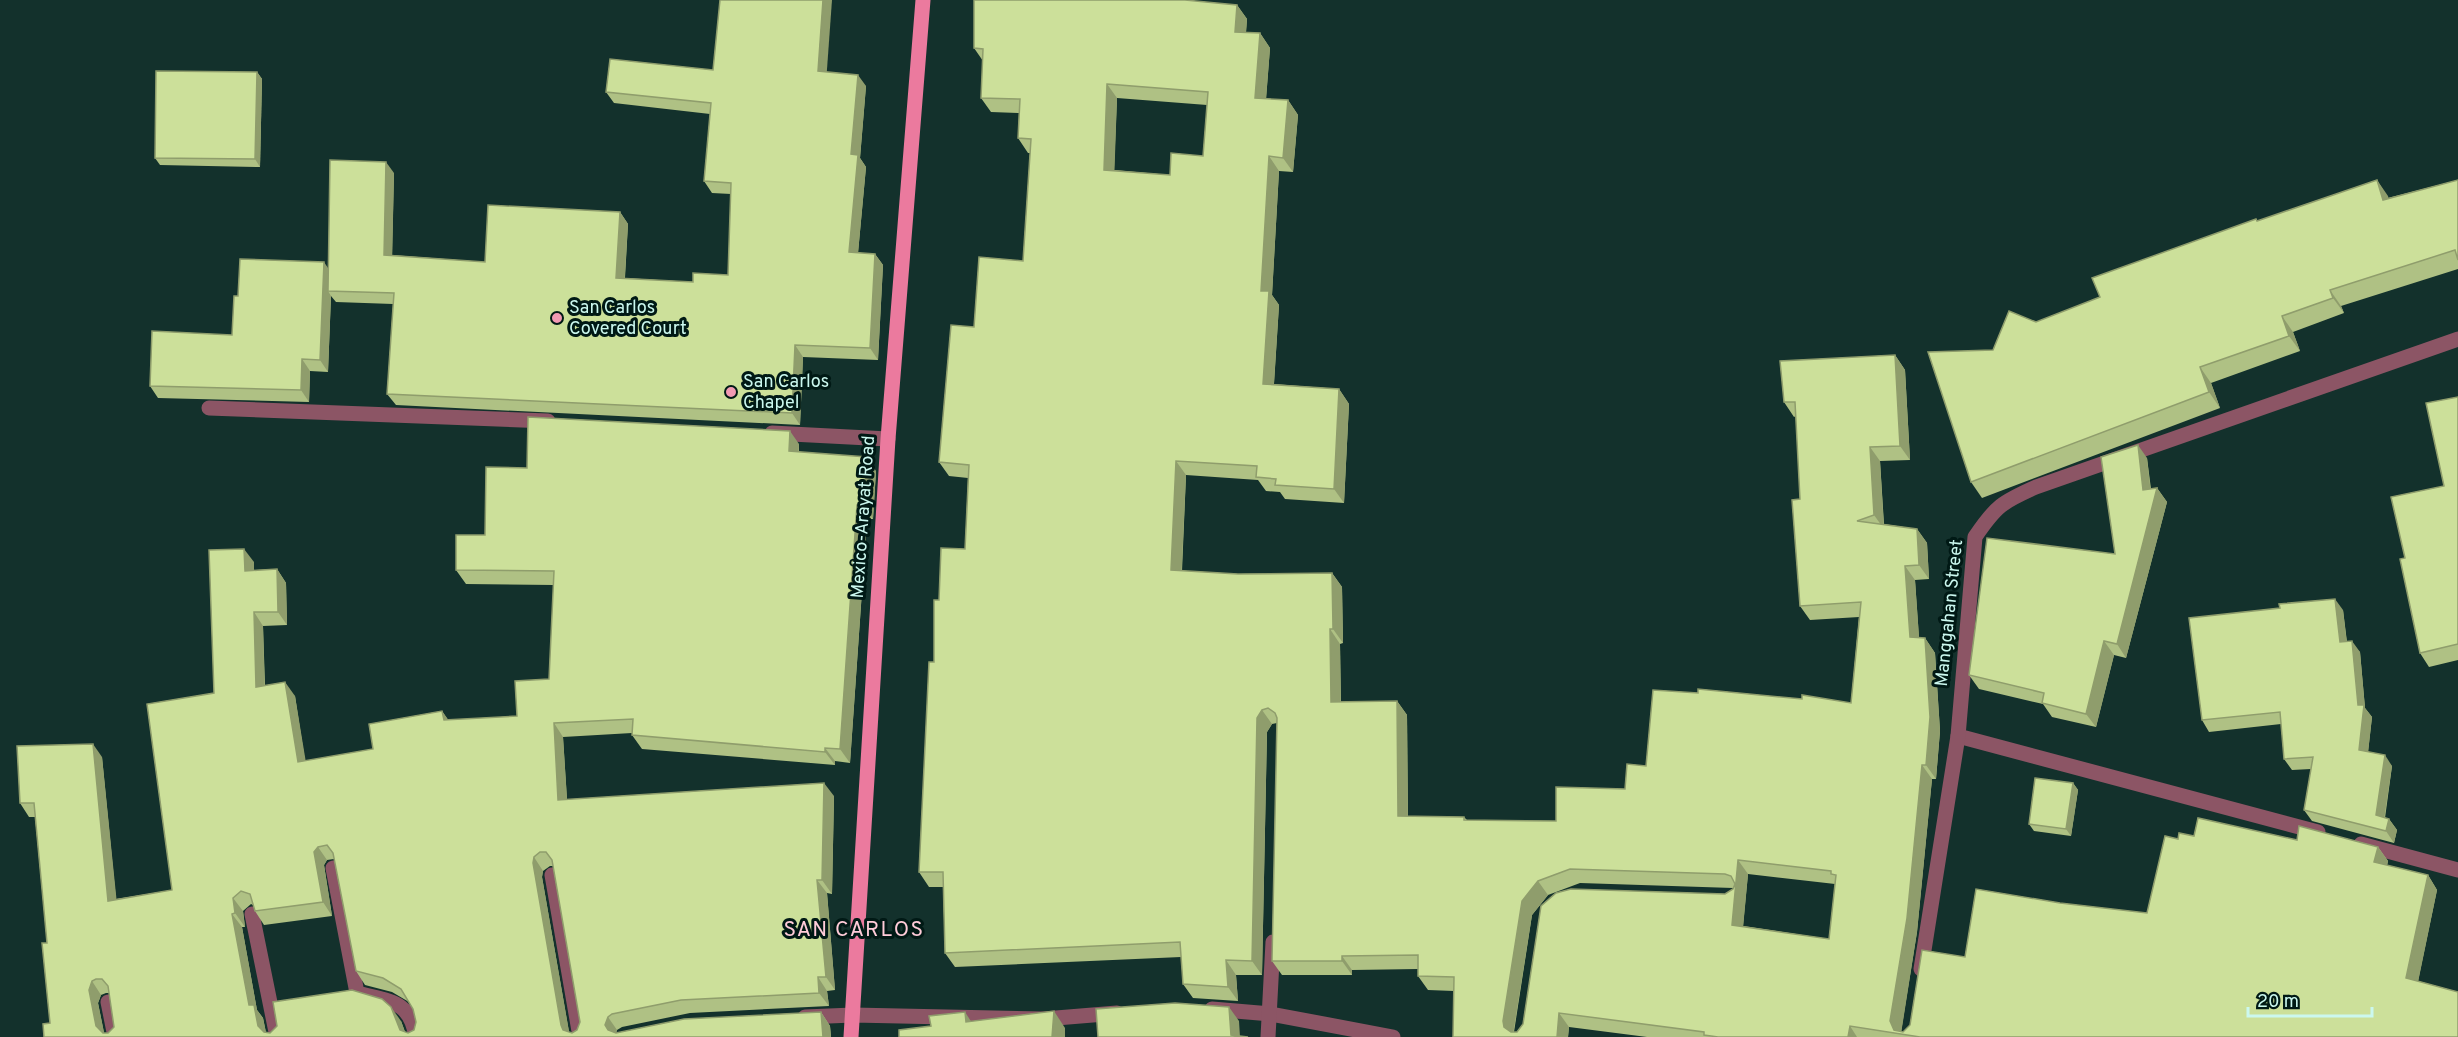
<svg xmlns="http://www.w3.org/2000/svg" width="2458" height="1037" font-family="Overpass,sans-serif">
<style>
.lines{fill:none;stroke-linecap:round;stroke-linejoin:round}
.minor{stroke:#8c5565;stroke-width:15}
.major{stroke:#eb7a9e;stroke-width:15}
.wall{fill:#afc184;fill-rule:evenodd}
.shaded-wall{fill:#8f9d6c}
.building{fill:#cce09a;stroke:#8f9d6c;stroke-width:1.5;fill-rule:evenodd}
.poi-dot{fill:#f19ab3;stroke:#001915;stroke-width:2}
.labels{text-anchor:middle;dominant-baseline:central;stroke-width:6;stroke-linejoin:round;paint-order:stroke}
.poi-label{font-size:18px;fill:#cbf8ef;stroke:#001915;text-anchor:start}
.street-label{font-size:18px;fill:#cbf8ef;stroke:#001915}
.quarter-label{font-size:21px;letter-spacing:1.5px;fill:#ffccd9;stroke:#001915}
</style>
<rect width="100%" height="100%" fill="#13312c"/>
<g class="lines">
<g class="minor">
<polyline points="209,408 548,421"/>
<polyline points="772,433 888,439"/>
<polyline points="1958,736 2318,832"/>
<polyline points="2361,844 2458,870"/>
<path d="M333 868 357 993C390 1002 410 1000 416 1037"/>
<polyline points="552,875 580,1037"/>
<polyline points="252,914 277,1037"/>
<path d="M1921 969 1958 736 1975 537C1996 506 2002 502 2036 487L2458 339"/>
<polyline points="108,1002 115,1037"/>
<polyline points="1212,1009 1271,1014 1393,1037"/>
<polyline points="805,1017 853,1015 1044,1019 1117,1013"/>
<polyline points="1268,1037 1273,942"/>
</g>
<polyline class="major" points="851,1037 888,439 923,0"/>
</g>
<g class="wall">
<path d="M974 0H1185L1237 5 1247 19 1246 32 1260 33 1270 48 1266 99 1288 100 1298 115 1293 172 1279 171 1272 295 1279 305 1274 384 1339 389 1349 404 1344 503 1285 499 1280 492 1266 491 1258 480 1186 475 1182 571 1238 574 1332 573 1342 587 1343 643 1340 644 1341 702 1397 701 1407 715 1408 816 1464 817 1467 820 1556 821V787L1625 789 1627 764 1646 766 1653 690 1698 693V689L1802 699V695L1851 703 1859 617 1810 620 1800 606 1792 500 1800 499 1796 416 1794 417 1784 402 1780 361 1895 355 1905 370 1910 460 1880 461 1884 524 1917 529 1927 543 1929 579 1915 580 1919 638H1925L1935 653 1940 731 1936 779H1932L1917 932 1901 1032H1903L1910 1025 1922 950 1965 957 1976 889 2060 903 2147 913 2165 836 2178 839 2179 833 2194 836 2198 818 2297 840 2299 826 2378 847 2388 861 2387 866 2428 875 2437 890 2418 981 2458 992V1037H1647L1569 1027 1568 1037H1453L1454 991 1428 990 1418 976V969L1352 970V975H1282L1272 961 1277 723 1272 724 1267 732 1262 975H1236L1238 1001 1193 998 1183 984 1181 957 955 967 945 953 943 887H929L919 872 929 662H934V600H939L941 548 965 549 968 478 949 476 939 462 951 325 974 327 979 257 1023 261 1030 153H1028L1018 138 1019 113 991 112 981 98 983 61 974 48ZM1117 98 1207 105 1203 156 1171 153 1170 175 1114 170ZM1748 874 1835 884 1829 939 1743 926ZM1580 883 1733 888V889L1725 894 1571 889 1556 893 1541 906 1523 1024 1517 1032H1514L1532 915 1548 895Z"/>
<polygon points="713,70 827,72 866,86 860,158 866,167 858,253 875,254 883,265 878,360 803,357 800,425 396,405 387,394 393,304 336,302 331,296 328,372 310,371 309,402 158,398 150,386 232,335 238,296 328,268 394,173 392,255 485,262 620,212 628,224 625,278 693,282 728,275 731,194 712,193 704,181 710,114 614,103 606,92"/>
<polygon points="257,72 262,79 260,167 160,165 155,158"/>
<polygon points="2377,180 2388,198 2458,180 2458,269 2341,306 2344,313 2293,332 2300,351 2211,383 2220,408 1982,498 1971,482 1993,350 2036,322 2100,297 2256,219 2257,221"/>
<polygon points="2458,397 2458,660 2429,667 2420,653 2405,558 2444,486"/>
<path d="M799 444V452L876 471 873 519H867L850 763 835 761V765L642 749 632 735V733L563 737 567 800 834 796 832 894 827 893 835 990 827 991 829 1006 690 1013 622 1027 617 1030 616 1033 821 1012 830 1026 831 1037H44L50 1023 47 943 35 817H29L20 803 102 757 116 899 172 890 214 693 254 562V570L277 569 286 583 287 625 263 626 265 685 295 696 305 761 373 749 442 711 448 720 517 716 549 679 554 585 466 584 456 570 485 535 527 468ZM334 859 356 971 365 985 392 992 409 1002 413 1009 416 1022 414 1030 408 1033 405 1032 401 1021 266 1033 263 1018 257 1010 242 927H245L243 911 251 904 253 905 255 911 264 925 332 916 324 865 327 860ZM550 866H553L580 1022 577 1030 572 1033 569 1032 542 877 543 871ZM106 993H109L114 1027 108 1033H104L98 1003 101 995Z"/>
<polygon points="2147,458 2151,489 2157,488 2167,502 2126,658 2114,655 2096,727 2052,717 2043,704 1979,689 1969,675 2115,554"/>
<polygon points="2343,610 2347,642 2360,652 2365,708 2372,717 2368,752 2392,766 2385,818 2389,819 2397,830 2394,843 2312,821 2304,810 2311,769 2292,770 2284,759 2281,724 2209,732 2202,720"/>
<polygon points="2073,783 2078,790 2071,836 2034,831 2029,824"/>
</g>
<g class="shaded-wall">
<polygon points="823,0 832,0 826,83 818,71"/>
<polygon points="1237,5 1247,19 1245,46 1235,32"/>
<polygon points="1260,33 1270,48 1265,112 1255,98"/>
<polygon points="257,72 262,79 260,167 255,159"/>
<polygon points="858,75 866,86 860,158 866,167 857,264 849,252 851,154"/>
<polygon points="1107,84 1117,98 1114,184 1104,170"/>
<polygon points="1288,100 1298,115 1293,172 1283,158"/>
<polygon points="1269,156 1279,171 1272,295 1279,305 1273,398 1263,384 1261,291"/>
<polygon points="386,162 394,173 392,266 384,255"/>
<polygon points="2377,180 2388,196 2394,215 2383,200"/>
<polygon points="620,212 628,224 624,290 616,278"/>
<polygon points="875,254 883,265 878,360 870,348"/>
<polygon points="324,262 332,274 328,291 331,296 328,372 320,360"/>
<polygon points="2330,290 2341,306 2344,313 2333,298"/>
<polygon points="2282,316 2293,332 2300,351 2289,336"/>
<polygon points="795,345 803,357 800,425 792,413"/>
<polygon points="1895,355 1905,370 1910,460 1900,446"/>
<polygon points="302,359 310,371 309,402 301,390"/>
<polygon points="2200,367 2211,383 2220,408 2209,392"/>
<polygon points="1339,389 1349,404 1344,503 1334,489"/>
<polygon points="790,431 799,444 798,465 789,451"/>
<polygon points="2138,445 2147,458 2152,503 2143,490"/>
<polygon points="1870,447 1880,461 1884,529 1874,515"/>
<polygon points="867,457 876,471 873,519 864,506"/>
<polygon points="1176,461 1186,475 1181,585 1171,570"/>
<polygon points="2157,488 2167,502 2126,658 2117,644"/>
<polygon points="857,505 867,519 850,763 840,749"/>
<polygon points="1917,529 1927,543 1929,579 1919,565"/>
<polygon points="244,549 254,562 254,584 245,571"/>
<polygon points="1905,566 1915,580 1920,651 1910,637"/>
<polygon points="277,569 286,583 287,625 278,612"/>
<polygon points="1332,573 1342,587 1343,643 1333,629"/>
<polygon points="2335,599 2343,610 2348,653 2340,642"/>
<polygon points="254,612 263,626 265,700 256,687"/>
<polygon points="1330,629 1340,644 1341,716 1331,702"/>
<polygon points="1925,638 1935,653 1940,731 1936,779 1926,765"/>
<polygon points="2104,641 2114,655 2096,727 2086,714"/>
<polygon points="2352,641 2360,652 2365,708 2372,717 2367,762 2359,750 2358,705"/>
<polygon points="285,682 295,696 308,775 298,762"/>
<polygon points="1397,701 1407,715 1408,830 1398,816"/>
<polygon points="1262,710 1272,724 1267,732 1262,975 1252,961 1257,718"/>
<polygon points="442,711 452,725 444,720"/>
<polygon points="554,723 563,737 568,814 558,800"/>
<polygon points="93,744 102,757 118,914 108,901"/>
<polygon points="825,748 835,761 835,765 825,752"/>
<polygon points="2385,755 2392,766 2383,827 2376,815"/>
<polygon points="1922,765 1932,779 1917,932 1901,1034 1894,1030 1890,1021"/>
<polygon points="824,783 834,796 832,894 822,880"/>
<polygon points="2073,783 2078,790 2071,836 2066,829"/>
<polygon points="2389,819 2397,830 2394,843 2386,831"/>
<polygon points="318,847 327,860 324,865 332,916 323,902 314,852"/>
<polygon points="2378,847 2388,861 2384,877 2374,862"/>
<polygon points="534,857 543,871 542,877 570,1037 563,1030 561,1025 533,863"/>
<polygon points="1738,860 1748,874 1742,939 1732,925"/>
<polygon points="2428,875 2437,890 2416,992 2406,978"/>
<polygon points="817,880 827,893 835,990 826,977"/>
<polygon points="1538,881 1548,895 1532,915 1513,1035 1504,1027 1503,1021 1522,901"/>
<polygon points="233,898 243,911 245,927 235,913"/>
<polygon points="232,914 242,927 257,1010 263,1018 267,1037 258,1026 249,1005"/>
<polygon points="1342,956 1352,970 1352,975 1342,961"/>
<polygon points="1226,960 1236,975 1238,1001 1228,987"/>
<polygon points="818,977 827,991 829,1006 819,993"/>
<polygon points="92,981 101,995 98,1003 105,1037 96,1026 89,990"/>
<polygon points="391,1007 401,1021 407,1037 400,1030"/>
<polygon points="1229,1007 1239,1021 1240,1037 1231,1035"/>
<polygon points="1054,1011 1065,1028 1065,1037 1052,1037"/>
<polygon points="821,1012 830,1026 831,1037 823,1037"/>
<polygon points="965,1012 976,1029 966,1022"/>
<polygon points="1559,1013 1569,1027 1568,1037 1557,1037"/>
<polygon points="608,1017 617,1030 615,1037 608,1030 605,1025"/>
<polygon points="1850,1026 1857,1037 1848,1037"/>
</g>
<g class="building">
<polygon points="720,0 823,0 818,71 858,75 851,154 858,155 849,252 875,254 870,348 795,345 792,413 387,394 394,293 328,291 330,160 386,162 384,255 485,262 488,205 620,212 616,278 693,282 693,273 728,275 731,183 704,181 711,103 606,92 610,59 713,70"/>
<path d="M974 0H1185L1237 5 1235 32 1260 33 1255 98 1288 100 1283 158 1269 156 1261 291H1269L1263 384 1339 389 1334 489 1275 485 1276 479 1256 477 1257 466 1176 461 1171 570 1238 574 1332 573 1333 629H1330L1331 702 1397 701 1398 816 1464 817V820L1556 821V787L1625 789 1627 764 1646 766 1653 690 1698 693V689L1802 699V695L1851 703 1861 602 1800 606 1792 500 1800 499 1795 402H1784L1780 361 1895 355 1900 446 1870 447 1874 515 1857 521 1917 529 1919 565 1905 566 1910 637 1925 638 1930 717 1926 765H1922L1907 918 1890 1021 1894 1030 1903 1032 1910 1025 1922 950 1965 957 1976 889 2060 903 2147 913 2165 836 2178 839 2179 833 2194 836 2198 818 2297 840 2299 826 2378 847 2374 862 2428 875 2406 978 2458 992V1037H1920L1850 1026 1848 1037H1718L1704 1035V1032L1559 1013 1557 1037H1453L1454 977 1418 976V955L1342 956V961H1272L1277 718 1275 713 1268 708 1262 710 1257 718 1252 961 1226 960 1228 987 1183 984 1180 942 945 953 943 872H919L929 662H934V600H939L941 548 965 549 969 465 939 462 951 325 974 327 979 257 1023 261 1031 139 1018 138 1020 99 981 98 983 49 974 48ZM1107 84 1208 92 1203 156 1171 153 1170 175 1104 170ZM1738 860 1831 871V874L1836 875 1829 939 1732 925ZM1570 869 1725 874 1731 876 1735 884 1733 889 1725 894 1571 889 1556 893 1541 906 1523 1024 1517 1032H1511L1504 1027 1503 1021 1522 901 1538 881Z"/>
<polygon points="156,71 257,72 255,159 155,158"/>
<polygon points="2377,180 2383,200 2458,180 2458,260 2455,250 2330,290 2333,298 2282,316 2289,336 2200,367 2209,392 1971,482 1928,352 1993,350 2009,311 2036,322 2100,297 2092,278 2256,219 2257,221"/>
<polygon points="240,259 324,262 320,360 302,359 301,390 150,386 152,331 232,335 234,296 238,296"/>
<polygon points="2458,397 2458,644 2420,653 2400,559 2405,558 2391,497 2444,486 2426,403"/>
<path d="M528 417 790 431 789 451 867 457 864 506 857 505 840 749 825 748V752L632 735 633 719 554 723 558 800 824 783 822 880H817L826 977H818L819 993 681 1000 612 1014 608 1017 605 1025 608 1030 616 1033 684 1019 821 1012 823 1037H44L43 1024 50 1023 42 943H47L34 803H20L17 746 93 744 108 901 172 890 147 704 214 693 209 550 244 549 245 571 277 569 278 612H254L256 687 285 682 298 762 373 749 369 724 442 711 444 720 517 716 515 681 549 679 554 571 456 570V535H485L486 467 527 468ZM327 845 333 853 356 971 383 978 401 989 413 1009 416 1022 414 1030 408 1033 400 1030 391 1007 382 999 352 990 273 1002 277 1026 270 1033 264 1032 258 1026 254 1005H249L232 914 235 913 233 898 241 891 250 894 255 911 323 902 314 852 318 847ZM540 852H546L552 860 580 1022 577 1030 572 1033 563 1030 561 1025 533 863 534 857ZM96 979H102L108 986 114 1027 108 1033H103L96 1026 89 990 92 981Z"/>
<polygon points="2138,445 2143,490 2157,488 2117,644 2104,641 2086,714 2042,703 2044,693 1969,675 1987,538 2115,554 2101,457"/>
<polygon points="2335,599 2340,642 2352,641 2358,705 2364,705 2359,750 2385,755 2376,815 2389,819 2386,831 2304,810 2313,757 2284,759 2280,712 2202,720 2189,618 2280,608 2279,604"/>
<polygon points="2035,778 2073,783 2066,829 2029,824"/>
<polygon points="1175,1003 1229,1007 1231,1035 1248,1037 1098,1037 1096,1009"/>
<polygon points="1054,1011 1052,1037 899,1037 899,1030 931,1026 929,1016 965,1012 966,1022"/>
</g>
<g class="poi-dot">
<circle cx="557" cy="318" r="6"/>
<circle cx="731" cy="392" r="6"/>
</g>
<g class="labels">
<g class="poi-label">
<text x="569" y="308">San Carlos<tspan x="569" dy="21">Covered Court</tspan></text>
<text x="743" y="382">San Carlos<tspan x="743" dy="21">Chapel</tspan></text>
</g>
<g class="street-label">
<text transform="translate(864 517) rotate(-86)">Mexico-Arayat Road</text>
<text transform="translate(1950 613) rotate(-84)">Manggahan Street</text>
</g>
<g class="quarter-label">
<text x="854" y="930">SAN CARLOS</text>
</g>
</g>
<path d="M2248 1007v9h124v-9" fill="none" stroke="#cbf8ef" stroke-width="3"/>
<text x="2257" y="1007" font-size="18" fill="#cbf8ef" stroke="#001915" stroke-width="4.5" paint-order="stroke">20 m</text>
</svg>
